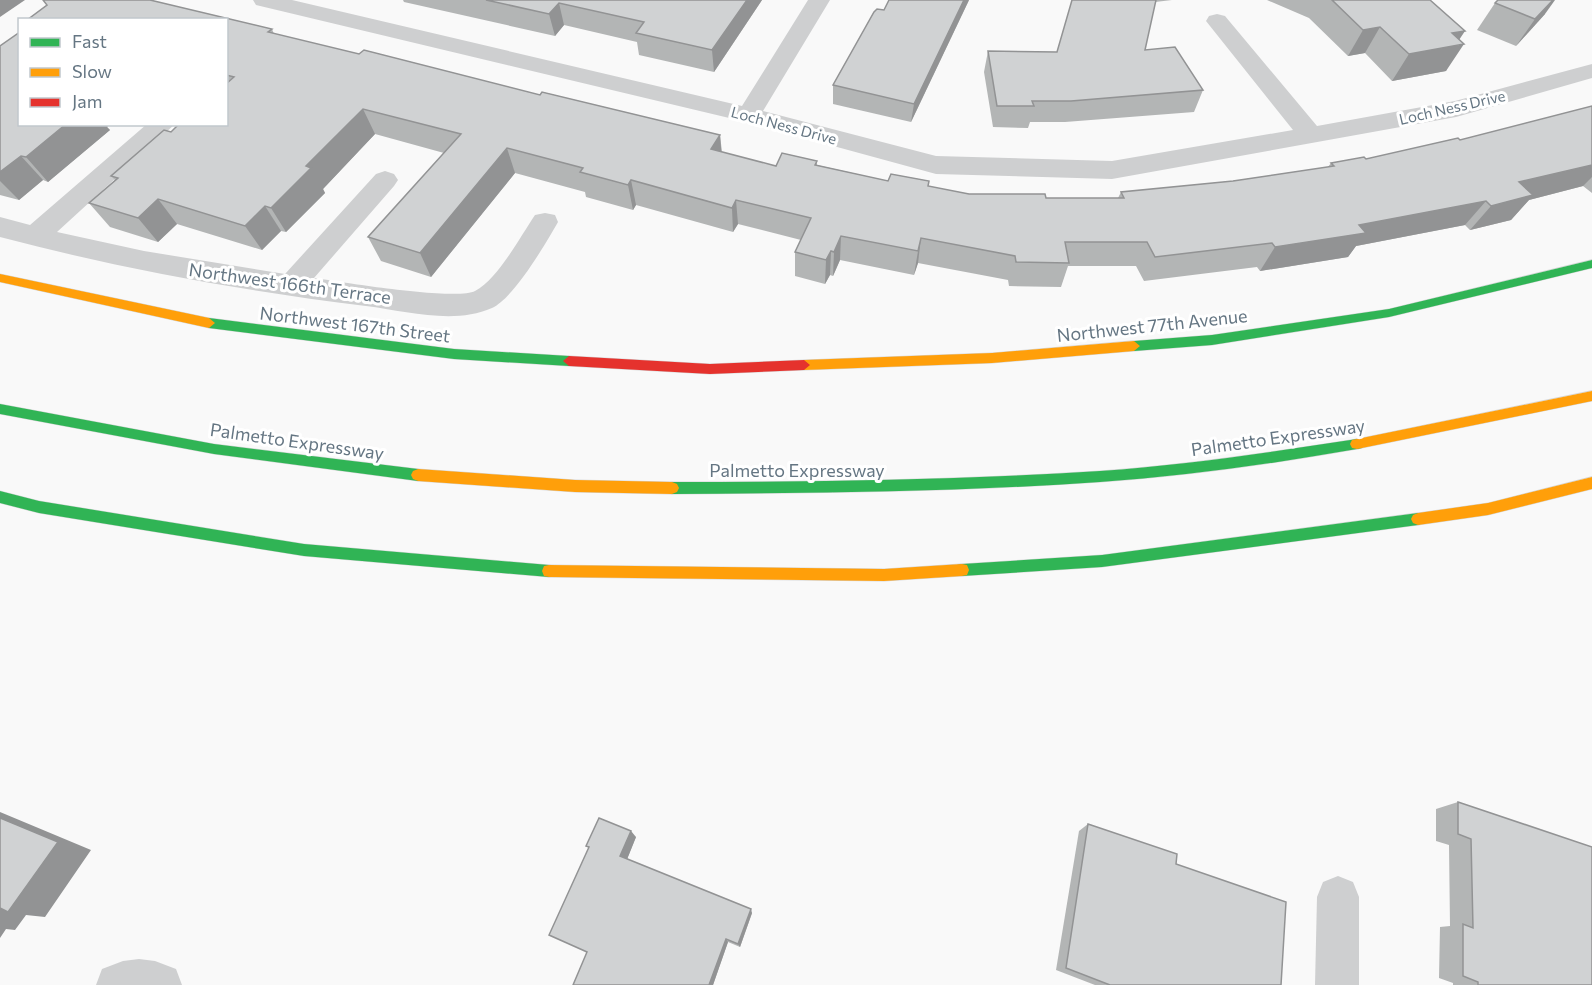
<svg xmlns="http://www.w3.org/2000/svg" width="1592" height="985" font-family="Commissioner,sans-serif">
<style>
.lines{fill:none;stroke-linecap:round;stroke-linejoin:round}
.fast-casing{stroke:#d5d6d7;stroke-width:1}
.slow-casing{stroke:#d5d6d7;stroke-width:1}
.jam-casing{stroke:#d5d6d7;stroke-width:1}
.street{fill:#cecfd0;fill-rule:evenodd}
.fast{fill:#30b455;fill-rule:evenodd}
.slow{fill:#ff9f0a;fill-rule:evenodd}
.jam{fill:#e5322d;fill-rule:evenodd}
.wall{fill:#b3b5b5}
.shaded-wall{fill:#929394}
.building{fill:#d0d2d3;stroke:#929394;stroke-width:1.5}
.labels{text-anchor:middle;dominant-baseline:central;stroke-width:6;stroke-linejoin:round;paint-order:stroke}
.far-street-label{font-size:15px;fill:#657683;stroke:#fff}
.street-label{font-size:18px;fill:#657683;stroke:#fff}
</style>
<rect width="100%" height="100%" fill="#f9f9f9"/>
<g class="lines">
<g class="fast-casing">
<g id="fast">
<polygon points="1592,260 1592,268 1389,317 1212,345 1134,351 1128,346 1134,341 1212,335 1389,309"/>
<polygon points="209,318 454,349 569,356 575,361 569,366 454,359 209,328 203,323"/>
<polygon points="0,404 214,444 418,469 423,471 425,475 423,479 418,481 214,454 0,414"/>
<path d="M1357 439 1362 440 1364 444 1362 448 1357 449C1272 464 1186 476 1100 482 957 492 815 493 672 494L667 492 665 488 667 484 672 482C815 482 957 480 1100 471 1186 465 1272 452 1357 439Z"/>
<polygon points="0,491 39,501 304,544 549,565 554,566 556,571 554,576 549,577 304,556 39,513 0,503"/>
<polygon points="1418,513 1423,515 1425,519 1423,523 1418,525 1102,567 962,576 957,575 955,570 957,565 962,564 1102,555"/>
</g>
</g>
<g class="slow-casing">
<g id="slow">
<polygon points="0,274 209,318 215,323 209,328 0,282"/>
<polygon points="1134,341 1140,346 1134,351 992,363 804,370 798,365 804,360 992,353"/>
<polygon points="1592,391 1592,401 1357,449 1352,448 1350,444 1352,440 1357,439"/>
<polygon points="418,469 575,480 672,482 677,484 679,488 677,492 672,494 575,492 418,481 413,479 411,475 413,471"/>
<polygon points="1592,477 1592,489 1488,515 1418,525 1413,523 1411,519 1413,515 1418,513 1488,503"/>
<polygon points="962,564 967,565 969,570 967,575 962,576 884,581 549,577 544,576 542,571 544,566 549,565 884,569"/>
</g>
</g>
<g class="jam-casing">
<polygon id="jam" points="569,356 710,364 804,360 810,365 804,370 710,374 569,366 563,361"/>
</g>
<g class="street">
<polygon points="253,0 292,0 742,106 808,0 830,0 763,111 936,156 1112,161 1293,130 1206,21 1209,16 1217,14 1225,16 1317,126 1455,101 1592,64 1592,78 1456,117 1112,179 936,174 746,122 256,5"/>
<path d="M147 124H175L57 232 144 251 285 274 376 174 385 171 394 174 398 180 394 186 314 278C342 282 456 301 475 291 498 279 520 237 535 215L545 213 555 215 558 222C546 243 514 298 492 308 454 325 406 311 366 306 243 291 121 269 0 237V217L30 225Z"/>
<polygon points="1338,876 1353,882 1359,897 1359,985 1315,985 1317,897 1323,882"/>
<polygon points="139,959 155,961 176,969 182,985 96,985 102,969 123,961"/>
</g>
<use href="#fast" class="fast"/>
<use href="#slow" class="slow"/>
<use href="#jam" class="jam"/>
</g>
<g class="wall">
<polygon points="43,0 150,0 272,29 274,34 359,54 364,50 540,95 542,92 720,135 722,152 776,166 782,153 817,161 817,165 888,181 891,174 929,181 928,186 969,194 1045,194 1046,198 1118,198 1121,192 1233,181 1328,167 1331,163 1364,157 1366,159 1458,138 1460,140 1592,106 1592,193 1583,186 1529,200 1511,220 1470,230 1465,225 1356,246 1348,257 1260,271 1257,267 1144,281 1136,266 1068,266 1061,287 1009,286 1008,280 918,263 914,275 840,260 833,276 830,275 825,284 795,276 795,252 801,240 738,224 733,232 636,205 633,210 586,197 585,192 515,173 431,277 381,261 368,237 444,153 375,134 323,189 325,193 286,232 281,231 262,250 177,224 158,242 110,227 89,203 115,180 111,176 164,130 171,132 179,124 226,124 226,20 27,20 47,5"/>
<polygon points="403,0 762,0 714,72 639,55 637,42 564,25 555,36 404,2"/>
<polygon points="969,0 911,122 833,104 833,85 884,10"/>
<polygon points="1072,0 1172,0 1155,2 1145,50 1203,90 1194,112 1065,122 1030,122 1028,128 993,127 984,72 988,51 1057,52"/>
<polygon points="1267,0 1430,0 1459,40 1446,71 1392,81 1365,53 1348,56 1309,18"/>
<polygon points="1495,3 1545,14 1516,46 1477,30"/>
<polygon points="0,46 107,127 110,130 48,182 43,180 19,200 0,195"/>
<polygon points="1458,802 1592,985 1453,985 1453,983 1439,978 1440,927 1450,926 1449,845 1436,841 1436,809"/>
<polygon points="1088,824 1281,985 1095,985 1056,970 1079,831"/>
<polygon points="636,837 627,859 752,913 740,947 728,942 713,985 573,985 587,952 589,848 586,846"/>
</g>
<g class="shaded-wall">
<polygon points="0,0 25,0 0,17"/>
<polygon points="747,0 762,0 714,72 712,50"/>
<polygon points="964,0 969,0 911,122 914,104"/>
<polygon points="1553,0 1555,0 1545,14 1516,46 1535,19"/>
<polygon points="559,3 564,25 555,36 549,14"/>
<polygon points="1380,27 1365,53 1348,56 1363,30"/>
<polygon points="1465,31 1455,46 1464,44 1446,71 1392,81 1409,54 1452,33"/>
<polygon points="363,109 375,134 323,189 325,193 286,232 271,208 306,166"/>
<polygon points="66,124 110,124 107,127 110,130 48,182 26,157"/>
<polygon points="720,135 722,160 711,149"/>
<polygon points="507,148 515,173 431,277 420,253"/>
<polygon points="21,156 43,180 19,200 0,181 0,172"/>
<polygon points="1592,165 1592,177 1583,186 1529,200 1511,220 1470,230 1491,206 1519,182"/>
<polygon points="631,180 636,205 633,210 628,185"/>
<polygon points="158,199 177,224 158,242 138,218"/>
<polygon points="736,200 738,224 733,232 732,208"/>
<polygon points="1486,201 1465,225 1356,246 1348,257 1260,271 1275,247 1359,225"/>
<polygon points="265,206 281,231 262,250 245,226"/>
<polygon points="841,236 840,260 833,276 834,252"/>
<polygon points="921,238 918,263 914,275 918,251"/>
<polygon points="831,251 830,275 825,284 826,260"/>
<polygon points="0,812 91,850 45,917 26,915 15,930 6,929 0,938"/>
<polygon points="631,831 636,837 626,862 620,856"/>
<polygon points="751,909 752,913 740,947 738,944"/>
<polygon points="726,939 728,942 713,985 709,985"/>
</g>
<g class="building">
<polygon points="43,0 150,0 272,29 268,32 359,54 364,50 540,95 542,92 720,135 711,149 776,166 782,153 817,161 815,165 888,181 891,174 929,181 928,186 969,194 1045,194 1046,198 1124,198 1121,192 1233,181 1334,166 1331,163 1364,157 1366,159 1458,138 1460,140 1592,106 1592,165 1519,182 1533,195 1491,206 1486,201 1359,225 1366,233 1275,247 1272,243 1155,257 1147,242 1065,242 1069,263 1016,262 1015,256 921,238 918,251 841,236 834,252 831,251 826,260 795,252 811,218 736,200 732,208 631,180 628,185 580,172 583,168 507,148 420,253 368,237 461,134 363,109 306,166 311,168 271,208 265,206 245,226 158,199 138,218 89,203 118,178 111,176 164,130 171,132 179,124 226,124 226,84 234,77 226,75 226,20 27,20 47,5"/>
<polygon points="486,0 747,0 712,50 636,33 644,22 559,3 549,14"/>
<polygon points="889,0 964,0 914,104 833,85 874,12 877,9 884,10"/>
<polygon points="1072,0 1156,0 1145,50 1175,47 1203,90 1071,101 1032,101 1034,106 997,106 988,51 1057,52"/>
<polygon points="1332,0 1430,0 1465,31 1452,33 1464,44 1409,54 1380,27 1363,30"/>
<polygon points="1498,0 1553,0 1535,19 1495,3"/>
<polygon points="20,32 20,124 66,124 26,157 21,156 0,172 0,46"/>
<polygon points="1458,802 1592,847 1592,985 1478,985 1478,982 1463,976 1463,924 1473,928 1471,839 1458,834"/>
<polygon points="0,818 58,842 8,912 0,908"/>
<polygon points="599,818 631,831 620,856 751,909 738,944 726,939 709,985 573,985 587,952 549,935 589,847 586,846"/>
<polygon points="1088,824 1177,854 1176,864 1286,902 1281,985 1110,985 1066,968"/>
</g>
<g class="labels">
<g class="far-street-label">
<text transform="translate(1452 107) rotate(-13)">Loch Ness Drive</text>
<text transform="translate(784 125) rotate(15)">Loch Ness Drive</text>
</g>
<g class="street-label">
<text transform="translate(290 283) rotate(8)">Northwest 166th Terrace</text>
<text transform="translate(355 324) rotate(7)">Northwest 167th Street</text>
<text transform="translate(1152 325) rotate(-6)">Northwest 77th Avenue</text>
<text transform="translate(1278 437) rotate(-8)">Palmetto Expressway</text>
<text transform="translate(297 441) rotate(8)">Palmetto Expressway</text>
<text x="797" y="470">Palmetto Expressway</text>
</g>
</g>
<rect x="18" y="18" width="210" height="108" fill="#ffffff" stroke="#c1c8cd" stroke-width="1.5"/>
<rect x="30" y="38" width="30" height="9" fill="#30b455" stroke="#c1c8cd" stroke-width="1.5"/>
<text x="72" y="48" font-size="18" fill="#657683">Fast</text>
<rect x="30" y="68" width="30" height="9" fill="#ff9f0a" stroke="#c1c8cd" stroke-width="1.5"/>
<text x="72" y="78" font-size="18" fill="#657683">Slow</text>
<rect x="30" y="98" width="30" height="9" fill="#e5322d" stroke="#c1c8cd" stroke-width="1.5"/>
<text x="72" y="108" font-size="18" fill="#657683">Jam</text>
</svg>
